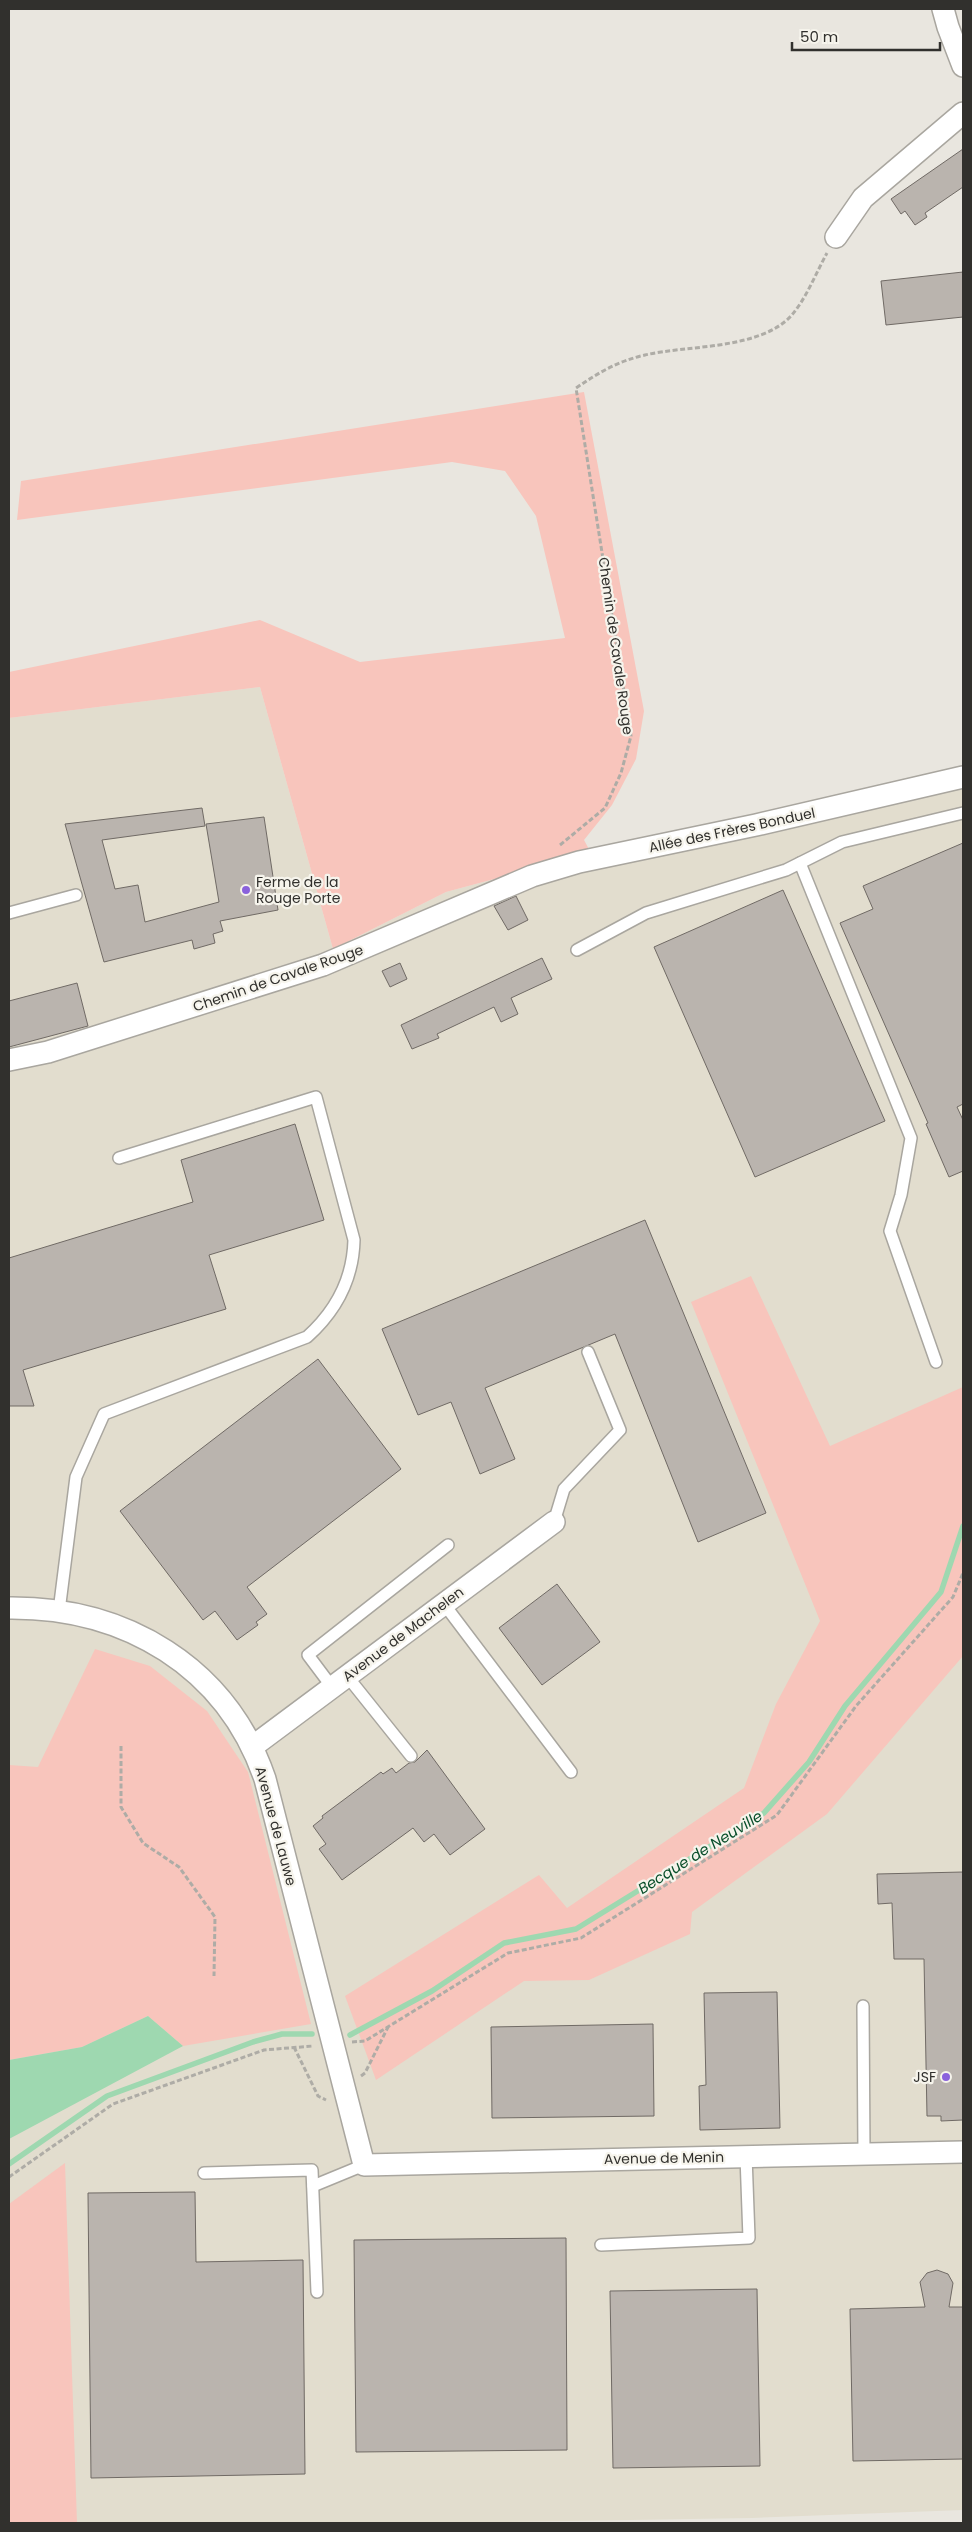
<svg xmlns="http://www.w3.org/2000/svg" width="972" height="2532" font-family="Poppins,sans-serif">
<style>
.built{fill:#e2ddce}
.green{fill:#f8c5bc}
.water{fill:#9ed8b0}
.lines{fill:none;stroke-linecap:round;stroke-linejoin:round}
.stream{stroke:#9ed8b0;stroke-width:5.5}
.building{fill:#bab4ae;stroke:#706a65}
.lane-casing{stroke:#a9a69f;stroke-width:14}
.street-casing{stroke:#a9a69f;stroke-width:24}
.path{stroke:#aeaca6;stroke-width:3;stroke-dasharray:5 2.5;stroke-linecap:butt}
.lane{stroke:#fff;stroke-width:11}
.street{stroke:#fff;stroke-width:21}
.poi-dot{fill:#8a61dc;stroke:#f6f4ec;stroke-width:2}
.labels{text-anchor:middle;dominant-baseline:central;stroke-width:4.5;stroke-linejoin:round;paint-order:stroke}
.street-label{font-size:14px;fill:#31302d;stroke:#f6f4ec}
.poi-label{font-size:14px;fill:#31302d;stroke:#f6f4ec;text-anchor:start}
.water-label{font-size:15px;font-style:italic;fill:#094f2b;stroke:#f6f4ec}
</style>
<rect width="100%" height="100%" fill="#e9e6df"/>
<polygon class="built" points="260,687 333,949 446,892 591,853 963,769 963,2510 752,2518 448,2523 9,2523 9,718"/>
<g class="green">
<polygon points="584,392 644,711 636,759 612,805 584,840 591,853 446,892 333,949 260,687 9,718 9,672 260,620 360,662 565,638 536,516 505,471 452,462 17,520 21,481"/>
<polygon points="751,1276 830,1446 963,1387 963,1656 827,1814 692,1912 690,1934 589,1980 524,1981 376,2080 345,1996 539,1875 567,1908 744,1788 776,1704 820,1621 691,1302"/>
<polygon points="95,1649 150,1666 207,1711 248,1772 311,2024 183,2046 148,2016 82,2047 9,2060 9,1765 38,1767"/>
<polygon points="65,2163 77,2523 9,2523 9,2204"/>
</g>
<polygon class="water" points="148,2016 183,2046 9,2139 9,2060 82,2047"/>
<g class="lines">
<g class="stream">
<polyline points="350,2035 432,1991 504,1943 576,1929 764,1813 809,1762 845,1706 941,1592 963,1526"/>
<polyline points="9,2164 107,2096 253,2042 282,2034 312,2034"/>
</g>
</g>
<g class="building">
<polygon points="963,149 963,187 925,213 927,217 915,225 905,211 901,214 891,199"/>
<polygon points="963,272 963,317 886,325 881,281"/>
<polygon points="202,808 205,826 102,840 115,889 138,885 145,922 219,902 206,824 264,817 278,910 220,921 223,931 213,934 215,943 194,949 192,940 104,962 65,824"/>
<polygon points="963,843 963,1104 957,1107 963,1120 963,1171 949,1177 926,1124 928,1123 840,923 873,909 863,886"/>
<polygon points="783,890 885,1121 755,1177 654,947"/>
<polygon points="516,896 528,920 508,930 494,906"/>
<polygon points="542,958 552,979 511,998 518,1014 501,1022 494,1007 437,1034 439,1038 412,1049 401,1025"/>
<polygon points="400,963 407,979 390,987 382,971"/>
<polygon points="77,983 88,1026 9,1047 9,1001"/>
<polygon points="295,1124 324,1220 209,1255 226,1309 23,1370 34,1406 9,1406 9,1258 193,1202 181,1160"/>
<polygon points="645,1220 766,1513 698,1542 615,1334 485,1388 515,1459 480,1474 451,1402 418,1415 382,1329"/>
<polygon points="318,1359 401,1469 247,1587 267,1614 256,1622 258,1625 237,1640 215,1611 203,1620 120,1511"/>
<polygon points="557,1584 600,1642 542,1685 499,1628"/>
<polygon points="427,1750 485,1829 450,1855 434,1834 424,1842 413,1828 342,1880 319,1849 326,1844 313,1826 323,1818 322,1816 381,1772 383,1774 392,1768 396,1773 409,1763 415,1762"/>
<polygon points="963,1872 963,2120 941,2121 941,2116 927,2116 924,1959 894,1959 892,1903 878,1904 877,1874"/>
<polygon points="777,1992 780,2128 700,2130 699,2086 706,2085 704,1993"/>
<polygon points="653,2024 654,2116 492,2118 491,2027"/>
<polygon points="195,2192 196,2262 303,2260 305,2474 91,2478 88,2193"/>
<polygon points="566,2238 567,2450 356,2452 354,2240"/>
<polygon points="937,2270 948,2274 953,2283 949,2307 963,2307 963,2459 853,2461 850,2309 925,2307 920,2282 927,2273"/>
<polygon points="757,2289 760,2466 613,2468 610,2291"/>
</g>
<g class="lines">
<g class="lane-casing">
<g id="lane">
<polyline points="800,863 911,1138 901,1195 890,1231 936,1362"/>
<polyline points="9,913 76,895"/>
<polyline points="577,950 646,913 786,870 842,842 963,813"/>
<polyline points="554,1522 564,1489 620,1430 588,1352"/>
<polyline points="444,1604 571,1772"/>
<path d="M59 1611 76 1477 104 1414 307 1337C336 1311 353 1280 354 1240L316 1097 119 1158"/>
<polyline points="347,1676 411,1756"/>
<polyline points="332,1687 308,1655 448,1545"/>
<polyline points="863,2006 864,2154"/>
<polyline points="204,2173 312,2170 317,2292"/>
<polyline points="313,2186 364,2165"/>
<polyline points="601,2245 749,2238 746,2156"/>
</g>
</g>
<g class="street-casing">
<g id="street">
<polyline points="943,9 948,27 963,66"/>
<polyline points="836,237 863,198 963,113"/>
<polyline points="9,1060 48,1052 323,965 532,876 579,862 756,825 963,777"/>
<path d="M9 1608C125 1607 226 1666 265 1779L364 2165 963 2152"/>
<polyline points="252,1747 554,1522"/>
</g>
</g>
<g class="path">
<path d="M560 845 605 808 621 773 631 736 576 388C598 373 618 361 645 355 687 345 759 350 791 316 806 299 816 273 827 253"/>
<polyline points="121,1746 121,1807 143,1843 179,1867 215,1917 214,1976"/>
<polyline points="352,2042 365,2041 508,1953 581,1938 777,1815 856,1706 953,1597 963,1573"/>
<polyline points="294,2047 318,2096 326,2100"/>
<polyline points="361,2076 365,2073 388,2027"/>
<polyline points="9,2177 113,2104 264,2050 313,2046"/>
</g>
<use href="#lane" class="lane"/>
<use href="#street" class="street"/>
</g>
<g class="poi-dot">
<circle cx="246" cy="890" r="5"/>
<circle cx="946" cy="2077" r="5"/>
</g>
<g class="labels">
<g class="street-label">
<text transform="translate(616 646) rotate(82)">Chemin de Cavale Rouge</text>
<text transform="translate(732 830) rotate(-12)">Allée des Frères Bonduel</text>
<text transform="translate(278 978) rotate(-19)">Chemin de Cavale Rouge</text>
<text transform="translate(403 1634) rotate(-37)">Avenue de Machelen</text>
<text transform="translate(276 1826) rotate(75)">Avenue de Lauwe</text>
<text transform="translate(664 2158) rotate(-1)">Avenue de Menin</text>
</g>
<g class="poi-label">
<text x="256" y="882">Ferme de la<tspan x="256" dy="16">Rouge Porte</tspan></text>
<text x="936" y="2077" text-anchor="end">JSF</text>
</g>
<g class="water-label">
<text transform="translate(700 1852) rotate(-32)">Becque de Neuville</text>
</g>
</g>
<rect width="972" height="2532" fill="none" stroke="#31302d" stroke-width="20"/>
<path d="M792 42v8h148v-8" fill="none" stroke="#31302d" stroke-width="2.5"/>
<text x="800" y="42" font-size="15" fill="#31302d" stroke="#f6f4ec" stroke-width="4" paint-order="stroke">50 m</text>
</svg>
